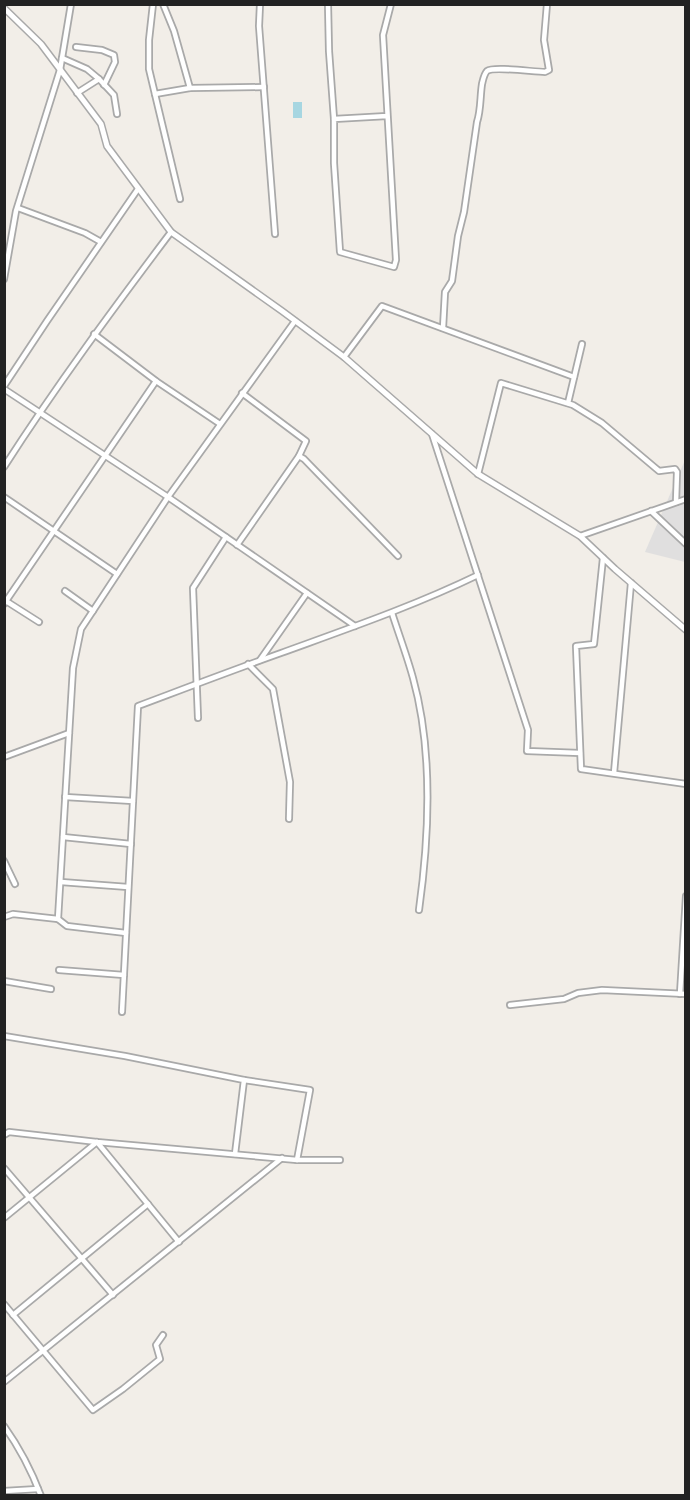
<svg xmlns="http://www.w3.org/2000/svg" width="690" height="1500" font-family="Cabin,sans-serif">
<style>
.residential{fill:#e0dfdf}
.water{fill:#a7d6e1}
.lines{fill:none;stroke-linecap:round;stroke-linejoin:round}
.minor-casing{stroke:#a9a9a9;stroke-width:8}
.tertiary-casing{stroke:#a9a9a9;stroke-width:8}
.minor{stroke:#fff;stroke-width:4.5}
.tertiary{stroke:#fff;stroke-width:5}
</style>
<rect width="100%" height="100%" fill="#f2eee8"/>
<polygon class="residential" points="685,460 685,562 645,552"/>
<rect class="water" x="293" y="102" width="9" height="16"/>
<g class="lines">
<g class="minor-casing">
<g id="minor">
<polyline points="153,4 149,40 149,69 180,199"/>
<polyline points="260,4 259,26 275,234"/>
<polyline points="328,4 329,51 334,119"/>
<polyline points="76,47 102,50 114,55 115,62 104,85"/>
<polyline points="62,58 87,69 99,79 114,95 117,114"/>
<polyline points="190,88 264,87"/>
<polyline points="77,93 99,79"/>
<polyline points="155,94 190,88 174,31 163,4"/>
<polyline points="387,116 334,119 334,163 340,252 394,267 396,260 383,35 391,4"/>
<polyline points="18,208 85,233 101,242"/>
<polyline points="4,279 16,211 60,70 71,4"/>
<path d="M443 328 445 292 452 281 458 236 464 212 477 122C481 110 480 97 482 84 483 80 484 74 487 71 494 66 534 72 545 72L549 70 544 40 547 4"/>
<polyline points="94,334 156,381 220,424"/>
<polyline points="344,357 382,306 574,377"/>
<polyline points="4,386 47,321 138,189"/>
<polyline points="4,389 168,497 355,626"/>
<polyline points="568,403 582,344"/>
<polyline points="432,434 528,730 527,751 580,753"/>
<polyline points="299,456 304,459 398,556"/>
<path d="M4 467C56 386 113 309 171 232"/>
<polyline points="478,474 501,383 573,405 602,423 659,471 675,469 677,472 676,502"/>
<polyline points="4,497 117,574"/>
<polyline points="651,511 686,544"/>
<polyline points="580,536 686,499"/>
<polyline points="237,545 299,456 306,441 242,393"/>
<polyline points="603,558 594,644 576,646 581,769 686,784"/>
<polyline points="65,591 93,611"/>
<polyline points="6,601 39,622"/>
<polyline points="4,604 156,381"/>
<path d="M392 613C399 635 407 656 413 678 433 750 429 838 419 910"/>
<polyline points="260,660 307,593"/>
<polyline points="248,664 273,689 290,782 289,819"/>
<polyline points="198,718 193,588 226,537"/>
<polyline points="4,757 69,733"/>
<polyline points="614,773 631,583"/>
<polyline points="65,797 133,801"/>
<polyline points="63,837 131,844"/>
<polyline points="4,861 15,884"/>
<polyline points="61,882 128,887"/>
<polyline points="4,917 13,914 58,919"/>
<polyline points="126,933 67,926 58,919 73,668 81,629 168,497 295,321"/>
<polyline points="59,970 124,975"/>
<polyline points="4,981 51,989"/>
<polyline points="680,994 686,896"/>
<polyline points="510,1005 564,999 578,993 602,990 686,994"/>
<path d="M122 1012 138 706C186 688 233 670 281 653 347 629 414 606 478 575"/>
<polyline points="4,1036 125,1056 244,1080 235,1154"/>
<polyline points="244,1080 310,1090 297,1160"/>
<polyline points="4,1135 9,1132 97,1142 297,1160 340,1160"/>
<polyline points="4,1168 113,1295"/>
<polyline points="4,1218 97,1142 179,1242"/>
<polyline points="4,1304 93,1410 123,1389 160,1359 156,1345 163,1335"/>
<polyline points="13,1315 148,1204"/>
<polyline points="4,1382 282,1158"/>
<path d="M4 1426C19 1447 32 1472 41 1496"/>
<polyline points="4,1491 38,1489"/>
</g>
</g>
<g class="tertiary-casing">
<polyline id="tertiary" points="4,8 41,44 101,124 107,146 171,232 282,311 344,357 478,474 580,536 615,569 686,630"/>
</g>
<use href="#minor" class="minor"/>
<use href="#tertiary" class="tertiary"/>
</g>
<rect width="690" height="1500" fill="none" stroke="#222222" stroke-width="12"/>
</svg>
